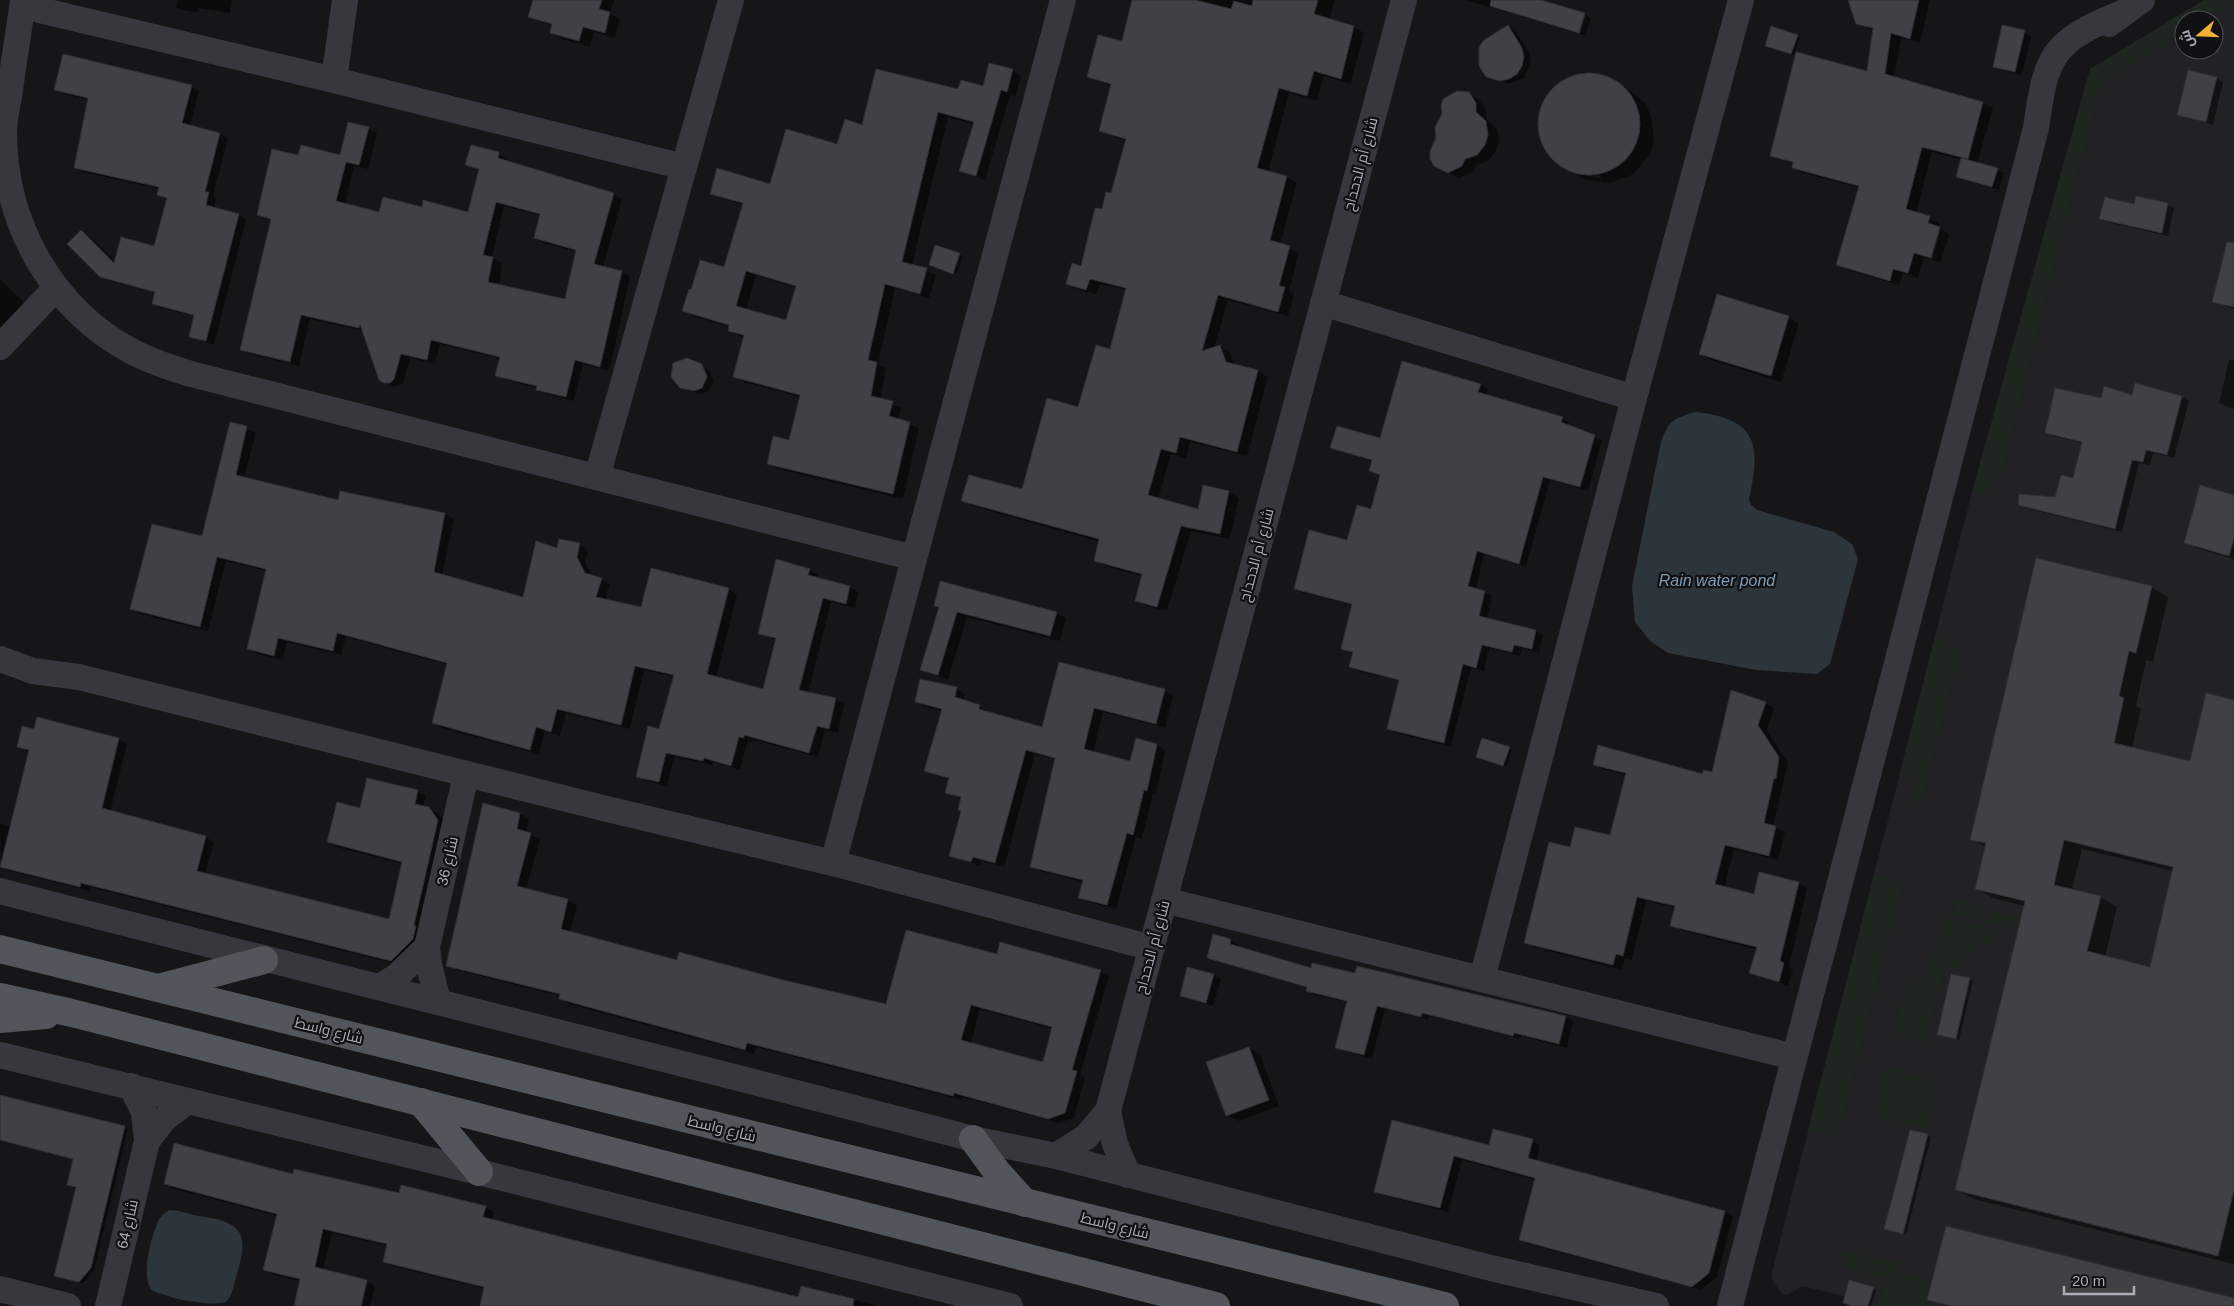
<svg xmlns="http://www.w3.org/2000/svg" width="2234" height="1306" font-family="Arial,Cairo,sans-serif">
<style>
.built{fill:#222225;fill-rule:evenodd}
.green{fill:#1e261f}
.water{fill:#2c353c}
.shadow{fill:#0007;fill-rule:evenodd}
.building{fill:#404145;stroke:#303034;fill-rule:evenodd}
.lines{fill:none;stroke-linecap:round;stroke-linejoin:round}
.minor{stroke:#37383d;stroke-width:26}
.primary{stroke:#53555c;stroke-width:28}
.labels{text-anchor:middle;dominant-baseline:central;stroke-width:4.5;stroke-linejoin:round;paint-order:stroke}
.street-label{font-size:15px;fill:#a8adb8;stroke:#111113}
.water-label{font-size:16px;font-style:italic;fill:#7f9bb3;stroke:#111113}
</style>
<rect width="100%" height="100%" fill="#161618"/>
<path class="built" d="M2204 0H2234V1306H1853L1843 1303 1844 1296 1802 1286 1787 1295 1782 1294 1772 1280V1272L1972 492 2090 69ZM2184 20H2214V50H2184Z"/>
<g class="green">
<polygon points="2204,0 2234,0 2234,2 2204,20 2184,20 2184,32 2105,80 2099,89 2000,478 1995,477 1984,494 1972,492 2090,69"/>
<polygon points="1935,637 1947,640 1946,646 1960,650 1920,805 1912,803 1919,777 1900,772"/>
<polygon points="1874,875 1903,882 1837,1138 1808,1130"/>
<polygon points="1956,900 1984,907 1981,920 1953,914"/>
<polygon points="1990,910 2020,917 2017,929 1988,923"/>
<path d="M1943 916 1998 930 1996 941 1976 946 1959 968 1943 971 1925 1043C1914 1040 1895 1040 1895 1025L1906 987 1928 974Z"/>
<path d="M1887 1068 1925 1077 1935 1085 1936 1098 1928 1129 1883 1118C1872 1111 1882 1093 1885 1082L1880 1081 1881 1075 1885 1076Z"/>
<polygon points="1847,1251 1899,1263 1897,1271 1931,1280 1925,1304 1934,1306 1880,1306 1886,1279 1843,1268"/>
</g>
<g class="water">
<path d="M1696 412C1758 419 1761 445 1749 499L1751 505 1757 510 1834 532 1852 544 1858 559 1830 664 1817 674 1756 670 1668 653 1650 641 1635 622 1632 586 1661 442C1669 420 1674 418 1696 412Z"/>
<path d="M169 1210C179 1210 189 1214 199 1216 245 1222 249 1235 236 1277 234 1285 232 1296 226 1302 212 1306 182 1301 168 1296 163 1294 157 1293 153 1291 139 1280 152 1231 160 1218 162 1215 166 1212 169 1210Z"/>
</g>
<g class="shadow">
<polygon points="178,0 232,0 230,13 198,8 197,13 179,9 176,7"/>
<polygon points="534,0 614,0 610,13 620,19 615,38 594,32 590,47 562,39 551,33 553,26 529,17"/>
<polygon points="1134,0 1335,0 1329,20 1354,27 1364,33 1351,84 1324,76 1317,101 1289,93 1268,172 1287,177 1297,183 1280,244 1299,253 1289,291 1294,294 1288,316 1228,300 1214,348 1220,346 1230,352 1235,366 1258,372 1268,377 1247,456 1190,442 1186,458 1171,454 1158,499 1199,510 1204,487 1229,492 1239,498 1230,539 1191,531 1167,611 1146,606 1137,600 1142,576 1105,566 1095,560 1100,542 973,506 963,500 1022,491 1079,409 1111,351 1127,290 1100,284 1096,294 1077,289 1068,283 1082,267 1103,211 1112,194 1126,141 1100,131 1112,86 1088,77 1123,43"/>
<polygon points="1465,0 1537,0 1583,14 1577,33"/>
<polygon points="1850,0 1930,0 1920,43 1901,38 1894,78 1983,103 1993,108 1977,164 2004,173 1999,190 1964,180 1957,176 1962,160 1932,152 1916,214 1939,223 1938,228 1940,229 1939,229 1930,259 1924,258 1918,278 1903,273 1899,285 1847,270 1838,264 1860,188 1803,173 1793,168 1794,164 1772,155 1797,56 1769,47 1797,36 1800,37 1795,53 1868,72 1874,31 1857,23"/>
<polygon points="1586,15 1591,18 1585,36 1580,34"/>
<polygon points="1508,26 1515,30 1529,53 1531,62 1524,78 1508,84 1487,76"/>
<polygon points="2024,32 2031,36 2022,75 2001,70 1994,66"/>
<path d="M1012 70 1021 76 1016 96 1010 95 985 180 960 170 975 124 948 117 912 265 936 275 929 298 895 288 878 364 886 368 880 400 901 408 898 420 919 428 903 499 778 469 768 463 790 442 801 397 744 382 735 377 744 338 729 331 730 327 693 316 684 310 692 292 725 268 744 205 721 198 711 193 771 186 838 145 863 127 959 91 984 87ZM756 275 797 288 787 321 746 310Z"/>
<polygon points="1596,74 1609,78 1625,87 1645,103 1651,115 1654,141 1650,154 1634,174 1610,183 1584,179 1575,174 1601,178 1601,176 1570,171 1557,164 1542,142 1539,130 1543,104 1550,93 1571,77"/>
<polygon points="2216,78 2223,82 2213,125 2179,114"/>
<polygon points="191,86 199,91 190,126 220,134 228,138 213,196 216,198 214,209 239,215 246,220 214,345 190,336 195,316 161,308 153,303 156,293 109,281 101,276 81,231 89,236 116,262 155,247 167,200 158,195 160,189 83,172 75,168 89,100 64,94 56,89"/>
<polygon points="1468,93 1479,100 1486,110 1487,120 1497,129 1499,142 1496,151 1488,161 1476,165 1473,172 1459,178 1441,170 1432,158"/>
<path d="M368 128 377 133 368 169 354 166 345 205 379 214 423 209 468 213 480 170 467 164 499 154 507 159 506 161 614 194 622 199 603 267 622 272 630 277 613 355 608 371 583 364 574 401 546 394 538 388 506 380 497 375 501 359 440 344 435 364 410 358 403 384 394 387 380 379 363 331 310 319 299 366 250 354 242 349 272 221 258 215 299 157 341 156ZM504 206 541 216 535 238 544 243 577 252 566 300 499 286 502 263 492 258Z"/>
<polygon points="2137,197 2168,205 2174,208 2168,236 2107,222 2101,218 2135,206"/>
<polygon points="1941,229 1949,234 1941,262 1932,260"/>
<polygon points="936,246 963,256 957,274 933,266"/>
<polygon points="2234,256 2234,309 2214,301"/>
<polygon points="0,279 26,304 0,331"/>
<polygon points="1788,317 1799,324 1781,382 1711,360 1700,354"/>
<polygon points="2229,360 2234,361 2234,409 2219,403"/>
<polygon points="702,366 709,370 714,381 709,391 701,394 688,391 680,387"/>
<polygon points="1480,385 1488,389 1486,395 1562,418 1569,422 1568,426 1602,440 1588,491 1550,480 1526,567 1484,554 1476,589 1492,596 1487,619 1536,631 1543,635 1539,653 1522,648 1520,656 1489,648 1484,671 1471,668 1451,747 1396,733 1389,728 1400,681 1358,671 1350,666 1353,654 1342,649 1352,605 1303,593 1295,588 1348,541 1372,511 1381,476 1370,471 1373,462 1332,448 1380,440"/>
<polygon points="2132,397 2181,397 2189,401 2174,458 2153,453 2150,465 2139,463 2122,532 2026,508 2019,504 2056,499 2074,480 2083,443 2053,436 2046,432 2101,399"/>
<polygon points="231,423 256,433 244,478 339,502 341,493 445,514 454,519 442,575 523,599 558,549 579,545 588,550 585,563 593,577 610,584 605,600 642,608 729,589 737,594 716,678 764,691 777,640 760,633 777,561 810,570 818,575 817,579 850,587 858,592 855,608 831,602 808,693 835,699 844,704 838,733 825,730 818,757 753,740 752,742 748,741 740,770 713,762 712,765 674,757 667,786 646,781 637,776 660,731 674,677 644,670 630,729 566,713 560,736 545,731 539,754 442,728 433,723 448,665 346,637 341,655 287,642 283,660 257,654 248,649 267,571 226,561 208,631 140,614 132,609 203,538"/>
<polygon points="2234,496 2234,559 2196,548 2185,542"/>
<path d="M2151 587 2168 597 2153 662 2146 660 2136 706 2141 709 2132 748 2191 763 2234 701V1264L1974 1199 1956 1190 2025 906 1993 898 1976 888 1986 847 1972 839ZM2082 849 2173 871 2151 968 2105 957 2117 907 2100 897 2072 890Z"/>
<polygon points="935,605 1056,613 1066,618 1060,641 967,617 948,680 922,669 940,608"/>
<polygon points="1060,664 1164,691 1173,696 1165,728 1103,712 1093,753 1131,763 1137,740 1157,745 1165,750 1156,795 1153,794 1142,839 1136,837 1116,909 1088,902 1080,897 1083,882 1040,871 1032,866 1056,760 1035,754 1004,867 981,861 980,866 950,855 962,812 962,799 947,792 950,780 926,771 942,711 925,707 916,702 956,689 965,694 963,701 979,706 988,711 988,713 1043,729"/>
<polygon points="1765,703 1774,708 1767,731 1788,763 1773,826 1785,832 1778,860 1734,849 1724,888 1755,895 1798,883 1807,888 1789,967 1793,969 1788,986 1751,972 1758,950 1681,930 1672,925 1676,908 1646,901 1632,960 1625,959 1622,970 1534,947 1525,942 1571,849 1611,837 1627,775 1603,769 1594,764 1703,775 1713,774"/>
<polygon points="35,731 118,739 127,744 110,812 205,837 214,842 205,875 390,921 403,864 336,847 328,842 361,809 417,791 426,796 423,807 438,813 446,825 422,931 400,965 90,887 89,891 9,871 1,866 0,824 10,827 30,752 18,746"/>
<polygon points="1509,748 1512,750 1507,766 1480,758"/>
<path d="M484 805 520 814 529 819 526 833 540 839 526 890 568 900 577 905 570 933 678 962 783 982 887 1005 998 956 1100 971 1109 976 1080 1075 1085 1078 1074 1118 1058 1123 963 1097 962 1100 756 1047 754 1054 569 1004 560 999 561 996 456 970 447 965ZM980 1009 1053 1029 1044 1064 971 1044Z"/>
<polygon points="1214,936 1231,940 1238,945 1238,947 1312,969 1356,974 1358,968 1566,1017 1573,1021 1567,1048 1521,1036 1520,1039 1429,1016 1428,1020 1385,1009 1372,1059 1344,1051 1337,1047 1348,1002 1314,995 1307,991 1308,988 1216,961 1208,957"/>
<polygon points="1214,975 1221,979 1213,1006 1181,995"/>
<polygon points="1952,975 1973,981 1959,1040 1941,1036"/>
<polygon points="1249,1048 1260,1054 1279,1106 1238,1121 1227,1115"/>
<polygon points="0,1096 128,1129 94,1270 83,1283 55,1276 77,1188 68,1184 74,1159 0,1140"/>
<polygon points="1392,1122 1490,1147 1532,1141 1540,1145 1536,1162 1725,1212 1733,1217 1717,1277 1701,1290 1528,1244 1520,1240 1536,1180 1462,1160 1448,1212 1383,1195 1375,1191"/>
<polygon points="1911,1131 1931,1137 1906,1235 1886,1229"/>
<polygon points="294,1175 400,1195 485,1207 494,1212 492,1220 799,1299 802,1287 879,1306 481,1306 485,1289 393,1266 384,1261 388,1246 332,1233 323,1270 368,1281 365,1281 360,1306 295,1306 301,1281 273,1275 265,1270 278,1216 174,1189 165,1184"/>
<polygon points="368,1282 375,1286 370,1306 362,1306"/>
<polygon points="1873,1288 1876,1290 1871,1306 1854,1306"/>
</g>
<g class="building">
<polygon points="533,0 602,0 599,9 610,12 605,33 583,27 579,41 550,33 552,24 528,17"/>
<polygon points="1132,0 1195,0 1231,9 1234,1 1252,6 1253,0 1318,0 1314,14 1354,26 1341,79 1314,71 1307,96 1279,88 1257,168 1287,176 1270,240 1290,246 1279,286 1285,287 1278,312 1218,295 1202,351 1220,345 1226,362 1258,370 1237,452 1180,437 1176,453 1161,449 1148,495 1198,509 1203,485 1229,491 1220,534 1181,526 1157,607 1135,601 1142,574 1094,561 1099,539 961,501 969,475 1022,489 1047,398 1078,407 1096,345 1110,349 1126,288 1090,279 1086,290 1066,284 1072,263 1081,266 1095,208 1102,209 1106,192 1111,193 1126,139 1099,131 1111,84 1087,77 1098,35 1122,41"/>
<polygon points="1491,0 1541,0 1585,13 1579,33 1490,6"/>
<polygon points="1848,0 1919,0 1910,39 1891,33 1885,74 1983,102 1968,159 1922,147 1906,209 1930,216 1928,223 1940,227 1931,258 1914,253 1908,273 1893,269 1890,281 1836,265 1859,186 1792,168 1793,162 1770,156 1796,52 1867,71 1873,28 1856,24"/>
<polygon points="1508,25 1522,48 1524,57 1522,66 1517,74 1509,79 1500,81 1486,77 1479,66 1479,47 1484,40"/>
<polygon points="2002,25 2025,30 2015,72 1993,67"/>
<polygon points="1771,26 1798,35 1791,54 1765,46"/>
<polygon points="63,54 192,85 182,123 220,133 205,192 209,192 206,205 239,214 206,341 189,337 194,315 152,304 155,292 100,277 67,244 81,230 114,263 121,237 154,246 167,198 157,195 159,187 74,168 88,98 54,90"/>
<path d="M989 63 1013 69 1007 92 1001 90 976 176 959 171 974 122 938 112 902 262 927 268 920 294 885 284 868 360 877 362 871 396 893 401 889 416 910 422 893 494 767 464 773 436 789 440 800 395 733 377 744 335 728 331 729 325 682 311 689 289 691 290 700 260 724 267 743 203 710 194 717 168 770 184 786 129 837 144 845 119 862 125 876 69 958 89 961 80 983 86ZM746 271 796 286 786 320 736 306Z"/>
<polygon points="2188,70 2217,77 2206,122 2177,115"/>
<circle cx="1589" cy="124" r="51"/>
<polygon points="1457,91 1469,92 1476,103 1476,112 1486,121 1488,135 1485,145 1477,155 1465,159 1462,166 1448,173 1434,166 1430,159 1430,151 1436,138 1435,127 1442,114 1441,106 1443,99"/>
<path d="M348 122 369 127 359 165 346 162 336 201 379 212 383 197 422 207 423 200 468 212 479 169 465 165 471 145 499 152 498 158 614 193 594 264 622 271 600 367 575 360 566 397 536 390 537 386 495 376 500 357 431 340 427 360 401 354 394 379 390 383H384L379 380 360 324 359 328 301 315 290 362 240 350 271 219 257 215 272 149 298 155 301 145 340 155ZM496 202 540 214 534 238 576 250 565 299 488 282 493 257 483 255Z"/>
<polygon points="1961,158 1998,168 1992,187 1956,177"/>
<polygon points="2136,196 2168,203 2162,233 2099,219 2105,197 2134,204"/>
<polygon points="2227,242 2234,243 2234,307 2212,302"/>
<polygon points="935,245 960,253 953,274 929,265"/>
<polygon points="1717,294 1789,316 1771,376 1699,354"/>
<polygon points="687,358 702,364 707,377 702,388 694,391 680,388 671,377 673,363"/>
<polygon points="1402,361 1481,384 1478,392 1563,417 1561,422 1595,435 1580,487 1543,477 1519,564 1477,551 1468,586 1485,591 1479,616 1536,630 1532,649 1514,645 1512,652 1482,645 1476,668 1463,664 1444,743 1387,729 1399,680 1349,667 1353,652 1341,649 1352,604 1294,589 1309,530 1347,540 1357,505 1371,509 1380,475 1369,471 1372,460 1330,448 1337,426 1380,438"/>
<polygon points="2135,383 2182,396 2167,455 2146,450 2143,462 2132,460 2115,529 2018,505 2019,494 2055,497 2061,475 2073,478 2082,442 2045,433 2055,388 2101,398 2104,386 2132,395"/>
<polygon points="230,422 247,426 236,475 338,500 340,491 445,513 434,572 523,597 536,541 557,548 559,539 580,543 577,557 585,573 602,578 596,597 641,607 651,568 729,588 707,674 763,689 776,638 758,634 776,559 810,569 808,575 850,586 846,604 823,598 799,690 836,698 829,729 817,726 809,753 744,735 744,738 739,737 731,766 704,758 703,761 666,753 659,782 636,777 648,726 659,729 674,675 635,666 621,725 557,709 551,732 536,727 530,750 432,723 447,663 337,633 333,651 278,638 274,656 247,649 266,569 217,557 200,627 130,609 152,524 202,536"/>
<polygon points="2200,485 2234,495 2234,538 2229,556 2184,543"/>
<path d="M2036 558 2152 586 2136 653 2129 651 2119 696 2124 698 2114 743 2190 761 2206 693 2234 700V1190L2218 1256 1955 1190 2025 901 1975 889 1986 843 1970 840ZM2064 840 2173 867 2150 967 2087 951 2101 896 2054 885Z"/>
<polygon points="940,581 1057,612 1050,636 957,612 938,675 920,670 939,607 934,606"/>
<polygon points="1059,662 1165,689 1156,724 1094,708 1084,749 1130,761 1136,738 1157,744 1147,791 1144,790 1133,835 1127,833 1107,905 1078,898 1083,880 1030,867 1055,758 1026,750 995,863 973,857 971,862 949,856 961,811 958,810 961,797 945,793 949,778 924,771 942,709 915,702 920,679 957,687 955,697 980,705 979,709 1042,727"/>
<polygon points="1731,690 1766,702 1758,725 1779,757 1776,779 1774,778 1764,823 1776,826 1769,856 1725,845 1715,884 1754,894 1759,872 1799,882 1780,961 1784,963 1779,982 1749,973 1757,947 1670,926 1675,906 1637,897 1623,956 1616,954 1613,965 1524,943 1549,842 1570,847 1575,827 1610,835 1626,773 1593,765 1598,745 1703,774 1703,770 1712,772"/>
<polygon points="37,717 119,738 102,808 206,836 197,871 389,919 402,862 327,842 337,802 360,808 367,778 418,790 415,804 429,807 438,820 414,925 416,926 413,939 391,961 81,883 80,887 0,867 29,750 17,747 22,726 34,729"/>
<polygon points="1482,738 1510,747 1503,766 1476,757"/>
<path d="M483 803 520 813 517 829 531 833 517 886 568 899 561 929 677 960 679 952 783 980 886 1004 906 930 997 954 1000 942 1101 970 1072 1070 1077 1071 1065 1113 1048 1119 954 1093 953 1096 747 1043 745 1050 559 999 560 994 446 966ZM971 1005 1052 1027 1043 1062 961 1040Z"/>
<polygon points="1213,934 1231,939 1230,944 1311,968 1312,963 1355,973 1357,966 1566,1016 1559,1044 1514,1033 1513,1036 1422,1013 1421,1017 1377,1006 1364,1055 1335,1048 1347,1001 1306,991 1307,987 1207,958"/>
<polygon points="1187,967 1214,974 1206,1003 1180,996"/>
<polygon points="1951,974 1970,978 1956,1039 1937,1035"/>
<polygon points="1249,1047 1269,1100 1226,1116 1206,1062"/>
<polygon points="0,1095 125,1126 91,1268 79,1282 54,1276 76,1187 67,1185 73,1159 0,1140"/>
<polygon points="1392,1120 1489,1145 1493,1129 1533,1139 1528,1158 1725,1211 1709,1273 1692,1287 1519,1240 1535,1178 1454,1156 1440,1208 1374,1192"/>
<polygon points="1910,1130 1928,1134 1903,1234 1884,1229"/>
<polygon points="174,1143 293,1174 294,1169 399,1193 401,1185 486,1206 483,1217 798,1297 801,1286 854,1299 853,1306 480,1306 484,1287 383,1262 387,1244 323,1229 315,1267 367,1280 361,1306 294,1306 300,1279 263,1270 277,1214 164,1184"/>
<polygon points="1946,1226 2234,1298 2234,1306 1952,1306 1927,1300"/>
<polygon points="1849,1280 1874,1287 1868,1306 1853,1306 1843,1303"/>
</g>
<g class="lines">
<g class="minor">
<path d="M23 0C19 30 14 60 10 90 8 104 4 118 4 132 4 222 51 308 131 351 150 361 171 368 191 374L914 558"/>
<polyline points="23,6 334,80 684,167"/>
<polyline points="2109,24 2142,0"/>
<polyline points="334,80 345,0"/>
<polyline points="1323,303 1634,398"/>
<polyline points="0,347 56,288"/>
<polyline points="597,477 731,0"/>
<polyline points="0,659 33,671 79,677 603,808 833,863 1152,948"/>
<polyline points="833,863 1063,0"/>
<path d="M0 891C324 975 649 1053 973 1139L1056 1156 1491 1268 1656 1306"/>
<polyline points="1164,900 1794,1057"/>
<polyline points="1482,979 1634,398 1741,0"/>
<polyline points="380,987 397,976 427,947"/>
<polyline points="438,1001 429,965 427,947 466,775"/>
<polyline points="0,1055 479,1172 1010,1306"/>
<polyline points="1108,1111 1115,1144 1128,1175"/>
<polyline points="147,1141 165,1118 188,1101"/>
<polyline points="1056,1156 1086,1137 1108,1111 1404,0"/>
<polyline points="0,1289 68,1306"/>
<polyline points="108,1306 147,1141 144,1112 131,1086"/>
<path d="M1730 1306 2036 128C2046 55 2052 41 2122 13"/>
</g>
<g class="primary">
<polyline points="0,949 1445,1306"/>
<polyline points="162,987 264,960"/>
<polyline points="0,997 72,1013 1216,1306"/>
<polyline points="0,1019 46,1015"/>
<polyline points="421,1102 479,1172"/>
<polyline points="973,1139 997,1172 1025,1203"/>
</g>
</g>
<g class="labels">
<g class="street-label">
<text transform="translate(1360 164) rotate(-75)">شارع أم الدحداح</text>
<text transform="translate(1256 555) rotate(-75)">شارع أم الدحداح</text>
<text transform="translate(447 861) rotate(-77)">شارع 36</text>
<text transform="translate(1152 947) rotate(-75)">شارع أم الدحداح</text>
<text transform="translate(329 1030) rotate(14)">شارع واسط</text>
<text transform="translate(722 1128) rotate(14)">شارع واسط</text>
<text transform="translate(127 1224) rotate(-77)">شارع 64</text>
<text transform="translate(1115 1225) rotate(14)">شارع واسط</text>
</g>
<g class="water-label">
<text x="1717" y="580">Rain water pond</text>
</g>
</g>
<g transform="translate(2199 35) rotate(251)"><circle r="24" fill="#111113" stroke="#4d4f55"/>
<path d="M0-4L9 19L0 12L-9 19Z" fill="#f2b134"/>
<text y="-8" font-size="14" font-weight="bold" text-anchor="middle" fill="#a8adb8">ش</text>
</g>
<path d="M2064 1286v8h70v-8" fill="none" stroke="#a8adb8" stroke-width="2.5"/>
<text x="2072" y="1286" font-size="15" fill="#a8adb8" stroke="#111113" stroke-width="4" paint-order="stroke">20 m</text>
</svg>
